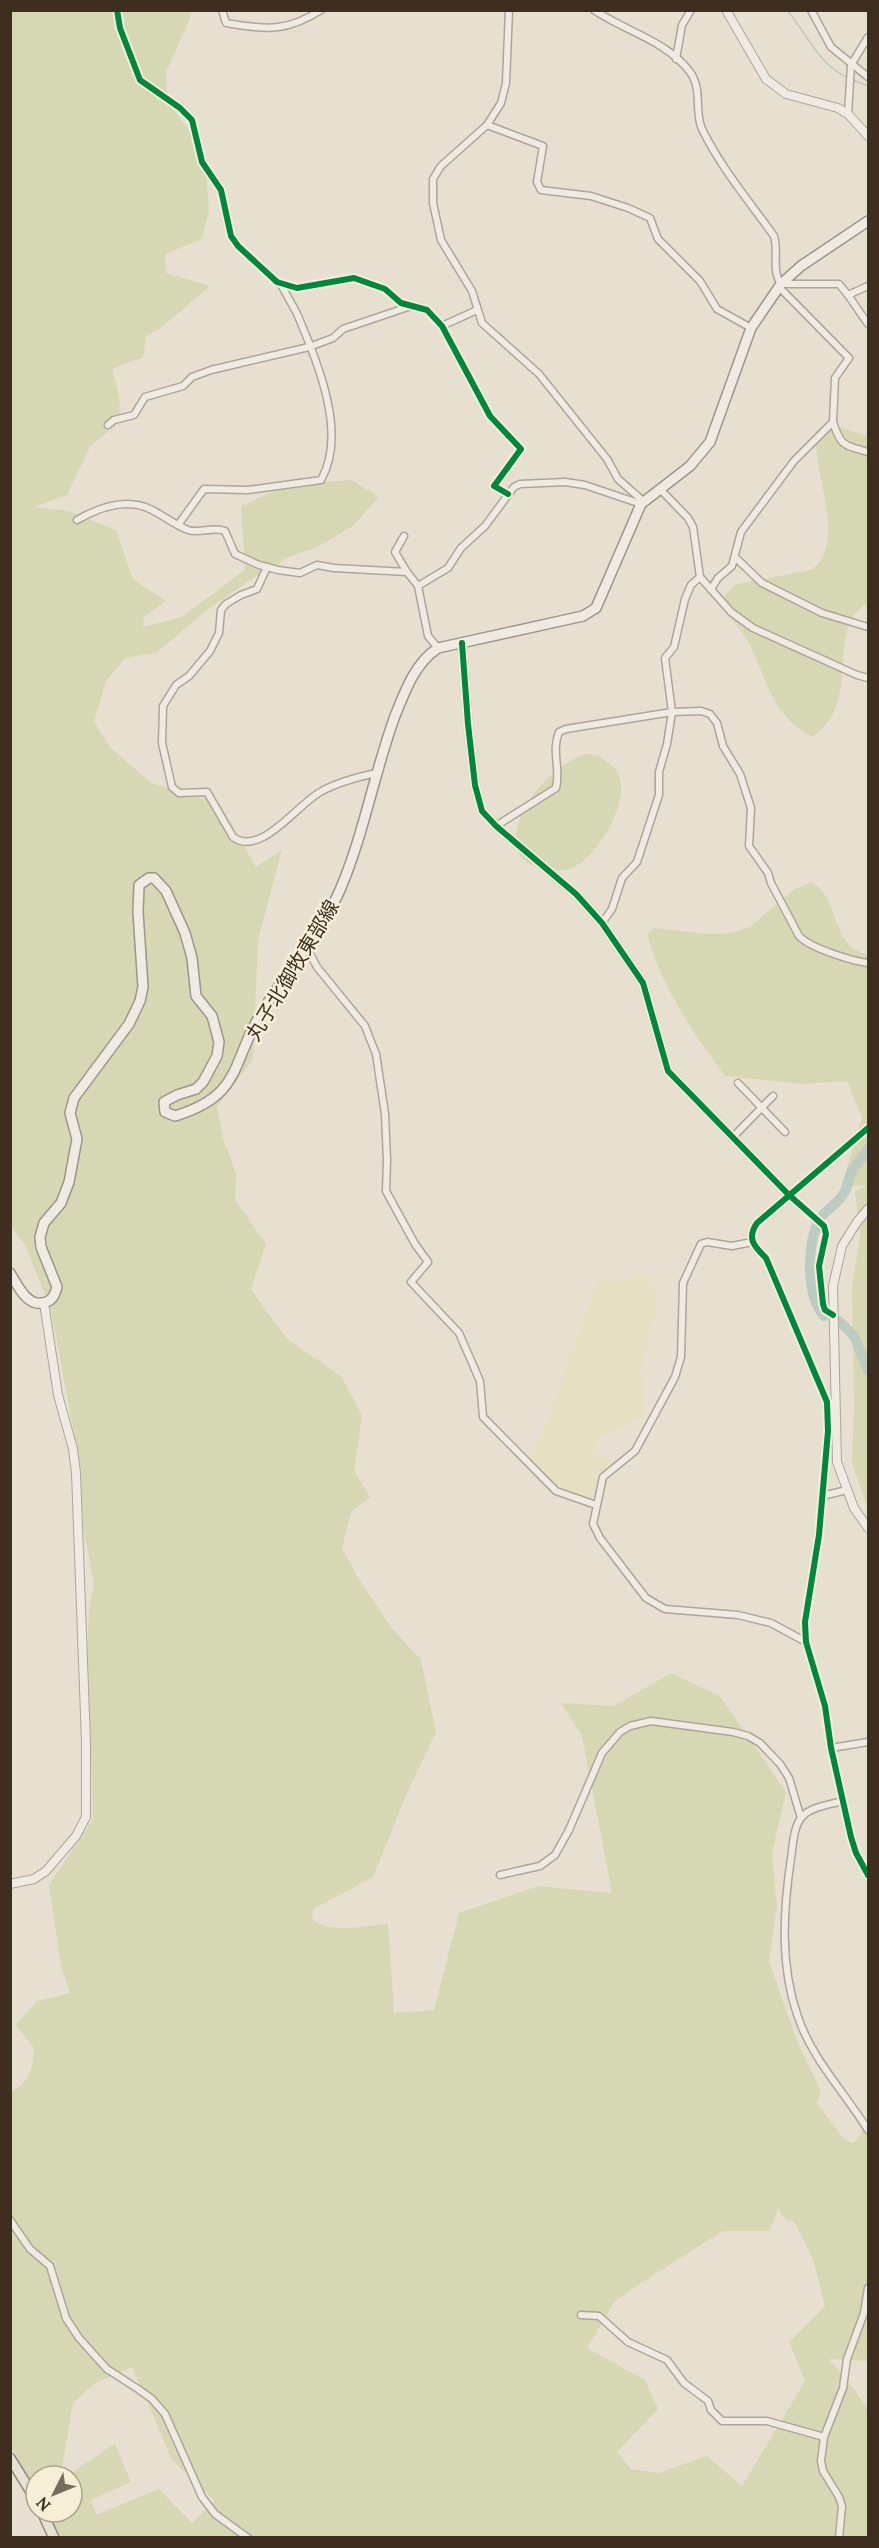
<svg xmlns="http://www.w3.org/2000/svg" width="879" height="2548" font-family="Lora,'Noto Sans JP',serif">
<style>
.farmland{fill:#e6dfc2}
.green{fill:#d6d7b3;fill-rule:evenodd}
.lines{fill:none;stroke-linecap:round;stroke-linejoin:round}
.stream{stroke:#bcccc2;stroke-width:1.5}
.river{stroke:#bcccc2;stroke-width:10}
.minor-casing{stroke:#ada599;stroke-width:9}
.tertiary-casing{stroke:#ada599;stroke-width:10}
.secondary-casing{stroke:#9c958a;stroke-width:12}
.primary-casing{stroke:#928b80;stroke-width:12}
.minor{stroke:#efebe3;stroke-width:6}
.tertiary{stroke:#efebe3;stroke-width:8}
.secondary{stroke:#efebe3;stroke-width:9}
.primary{stroke:#e6e1d4;stroke-width:9}
.cycleway-casing{stroke:#f7eed8;stroke-width:10}
.cycleway{stroke:#00873e;stroke-width:6}
.labels{text-anchor:middle;dominant-baseline:central;stroke-width:5;stroke-linejoin:round;paint-order:stroke}
.street-label{font-size:20px;fill:#3d2e20;stroke:#f7eed8}
</style>
<rect width="100%" height="100%" fill="#e7e0d1"/>
<polygon class="farmland" points="644,1273 654,1291 657,1303 641,1373 645,1389 642,1417 598,1440 593,1455 616,1461 598,1476 591,1498 558,1489 526,1461 542,1434 599,1279 617,1283 634,1279"/>
<g class="green">
<path d="M11 11H191L190 19 166 72 168 104 204 148 209 211 202 239 165 254 166 273 210 286 161 328 146 336 143 357 112 369 119 396 121 420 90 447 67 495 34 507 69 511 116 530 133 579 166 601 144 617 143 627 182 617 245 570 241 506 289 484 352 480 379 497 353 526 315 548 285 558 270 574 255 577 207 610 156 653 125 658 106 681 94 722 110 747 151 783 219 803 256 867 282 850 258 940 253 1059 217 1107 223 1138 236 1174 235 1200 266 1244 251 1289 287 1339 341 1376 362 1415 354 1471 370 1497 351 1512 342 1548 360 1581 391 1627 421 1660 436 1732 407 1793 373 1877 313 1909 312 1919C327 1934 367 1926 388 1924L394 2013 434 2010 459 1913 538 1886 612 1893 582 1736 561 1703 614 1706 671 1673 720 1696 786 1792 772 1853 777 1907 769 1961 797 2041 821 2091 817 2103 844 2139 852 2143 857 2140 868 2122V2361L829 2359 857 2393 868 2411V2537H59L46 2512H72V2476H36V2493L11 2446 10 2093C30 2082 33 2069 34 2048L16 2025 37 2001 70 1993 61 1965 49 1885 93 1819 90 1721 86 1684 89 1610 94 1584 83 1526 80 1466 51 1310 25 1245 11 1226ZM778 2208 782 2216 789 2221H794L813 2259 825 2306 789 2342 805 2381 742 2486 707 2456 658 2473 631 2469 617 2452 658 2409 645 2380 587 2348 615 2301 650 2277 723 2231H770ZM132 2367 172 2460 215 2501 192 2523 159 2489 96 2515 91 2500 131 2482 115 2444 70 2474 62 2467 73 2403 94 2384Z"/>
<path d="M833 425 868 436V603C822 628 865 702 812 737 769 715 767 675 746 638 739 626 727 617 722 604L726 594 736 584 811 570C849 544 811 468 816 431L823 426Z"/>
<path d="M585 754 598 755C605 760 614 766 618 773 632 801 595 864 566 870 562 871 556 870 552 870 516 868 508 843 523 812 535 787 559 764 585 754Z"/>
<path d="M811 882C840 895 831 950 868 954V1510L852 1463 854 1406 852 1288 860 1235 855 1192 867 1185 841 1187 862 1118 847 1081 802 1084 725 1076C693 1034 662 986 647 935L654 928 709 934 732 933 750 927 795 889Z"/>
</g>
<g class="lines">
<g class="stream">
<path d="M787 10C809 36 816 62 848 78"/>
<polyline points="853,80 868,86"/>
</g>
<g class="river">
<path d="M824 1316C806 1296 806 1241 820 1219 825 1210 836 1205 842 1196 848 1189 848 1179 852 1171 856 1164 864 1156 868 1149"/>
<polyline points="839,1321 854,1336 868,1371"/>
</g>
<g class="minor-casing">
<g id="minor">
<polyline points="117,10 120,28 140,80 180,108 192,120 202,162 221,190 231,236 238,246 277,282 297,288 354,278 385,289 401,303 427,310 442,326 490,416 521,449 494,486 508,494"/>
<path d="M222 10 226 23C266 29 285 33 321 10"/>
<polyline points="509,10 506,83 501,103 487,125 441,166 433,179 433,203 441,240 472,291 482,323 539,374 607,459 618,479 643,501"/>
<path d="M594 10C625 31 667 41 690 72 703 90 694 112 702 129 721 168 749 201 774 236 779 252 771 270 781 284H839L848 295 868 286"/>
<polyline points="811,10 831,47 868,77"/>
<polyline points="676,59 682,25 691,10"/>
<polyline points="848,114 851,65 868,37"/>
<polyline points="487,125 543,146 537,182 541,190 591,196 628,208 650,218 658,239 700,281 717,309 751,328"/>
<polyline points="848,295 868,324"/>
<polyline points="442,326 477,310"/>
<path d="M833 422C841 447 844 445 868 452"/>
<polyline points="108,425 114,420 134,415 145,397 183,386 192,377 211,370 309,347 333,338 343,329 411,306"/>
<polyline points="660,489 688,518 693,527 700,577 731,612 753,628 857,675 868,678"/>
<path d="M77 520C98 508 127 497 152 510 164 516 175 525 188 530 200 534 213 526 225 531L235 554 259 565 278 570 300 573 317 565 334 568 407 572 418 586"/>
<path d="M178 525 204 489 248 490 321 480C348 433 317 362 298 316 293 305 286 295 281 284"/>
<polyline points="404,536 395,552 407,572"/>
<polyline points="736,558 762,583 822,613 868,627"/>
<path d="M267 567 257 589 241 595 226 604 221 610 219 633 210 651 189 676 176 685 163 706 162 743 172 787 179 793 207 792 233 837C261 858 299 802 322 791 338 782 358 777 376 773"/>
<polyline points="711,589 718,578 732,566 741,532 794,461 833,422 835,378 849,358 779,287"/>
<polyline points="438,648 428,636 418,586 448,568 461,548 485,526 514,487 520,484 565,482 585,485 641,504"/>
<path d="M496 826 556 788C561 769 551 751 559 732L566 729 672 712 701 711 710 714 717 723 723 746 740 774 751 808 749 846 768 873 771 883 799 936C810 948 852 961 868 963"/>
<polyline points="602,923 612,909 622,878 637,862 659,795 659,772 667,744 672,712 665,658 674,647 685,599 691,585 700,577"/>
<polyline points="306,946 317,967 365,1026 370,1039 376,1054 385,1114 387,1160 386,1191 415,1244 428,1262 411,1282 459,1333 480,1381 483,1417 556,1491 596,1505"/>
<polyline points="738,1083 785,1132"/>
<path d="M868 1128 757 1223C746 1239 755 1247 766 1258L827 1402 828 1431 819 1535 805 1622 806 1642 825 1706 831 1748 851 1837 856 1853 868 1875"/>
<polyline points="732,1138 773,1096"/>
<polyline points="789,1195 821,1224 826,1234 819,1266 823,1304 825,1310 833,1315"/>
<polyline points="752,1242 732,1246 707,1242 701,1244 683,1283 681,1357 675,1377 635,1451 603,1477 593,1524 600,1538 646,1598 665,1609 738,1615 771,1623 806,1642"/>
<polyline points="822,1496 847,1490"/>
<polyline points="831,1748 868,1742"/>
<path d="M842 1801C829 1805 809 1807 801 1818 793 1829 793 1846 791 1858 783 1912 780 1966 798 2017 812 2059 845 2093 868 2130"/>
<polyline points="500,1875 540,1866 555,1855 569,1830 602,1753 620,1732 630,1726 651,1721 733,1732 748,1736 760,1743 780,1764 789,1778 801,1818"/>
<polyline points="10,2220 30,2249 50,2266 66,2318 79,2338 107,2369 138,2389 152,2399 165,2414 202,2497 215,2514 248,2538"/>
<polyline points="581,2315 599,2316 628,2342 667,2360 684,2383 708,2401 711,2410 722,2421 767,2421 824,2437"/>
<polyline points="839,2538 842,2506 839,2497 823,2471 821,2461 824,2437 843,2388 847,2359 864,2313 868,2288"/>
</g>
</g>
<g class="tertiary-casing">
<g id="tertiary">
<polyline points="726,10 766,79 786,94 838,108 848,114 868,136"/>
<polyline points="462,643 468,724 475,785 482,811 496,826 576,894 602,923 643,983 668,1071 789,1195"/>
<polyline points="868,1209 857,1222 842,1246 833,1286 837,1462 854,1508 868,1528"/>
<polyline points="10,1884 34,1879 46,1871 76,1836 86,1817 86,1742 76,1473 73,1449 58,1395 44,1303"/>
</g>
</g>
<g class="secondary-casing">
<path id="secondary" d="M10 1273C18 1286 28 1309 46 1302 53 1300 55 1294 57 1287L41 1247 40 1237 44 1223 61 1203 69 1182 77 1139 70 1113 74 1098 129 1024 140 1001 143 987 138 912 139 885 149 878H154L166 891 185 933 192 958 196 996 212 1016 219 1042 217 1056 203 1082 196 1089 177 1095 164 1102 165 1112 175 1116C241 1096 231 1065 259 1017 284 974 320 935 340 890 364 834 374 773 395 716 405 691 415 663 438 648L583 616 596 608 641 504 690 466 710 442 751 328 781 284 801 266 868 221"/>
</g>
<g class="primary-casing">
<g id="primary">
<polyline points="10,2458 36,2500"/>
<polyline points="42,2512 54,2538"/>
</g>
</g>
<use href="#minor" class="minor"/>
<use href="#tertiary" class="tertiary"/>
<use href="#secondary" class="secondary"/>
<use href="#primary" class="primary"/>
<g class="cycleway-casing">
<g id="cycleway">
<polyline points="117,10 120,28 140,80 180,108 192,120 202,162 221,190 231,236 238,246 277,282 297,288 354,278 385,289 401,303 427,310 442,326 490,416 521,449 494,486 508,494"/>
<polyline points="462,643 468,724 475,785 482,811 496,826 576,894 602,923 643,983 668,1071 789,1195 824,1226 826,1234 819,1266 823,1304 825,1310 833,1315"/>
<path d="M868 1128 757 1223C746 1239 755 1247 766 1258L827 1402 828 1431 819 1535 805 1622 806 1642 825 1706 831 1748 851 1837 856 1853 868 1875"/>
</g>
</g>
<use href="#cycleway" class="cycleway"/>
</g>
<g class="labels">
<g class="street-label">
<text transform="translate(292 970) rotate(-59)">丸子北御牧東部線</text>
</g>
</g>
<rect width="879" height="2548" fill="none" stroke="#3d2e20" stroke-width="24"/>
<g transform="translate(54 2494) rotate(227)"><circle r="28" fill="#f7eed8" stroke="#ada18e" stroke-width="1.5"/>
<path d="M0-4.5L10 22L0 15L-10 22Z" fill="#786c5e"/>
<text y="-9" font-size="16" font-weight="bold" text-anchor="middle" fill="#3d2e20">N</text>
</g>
</svg>
